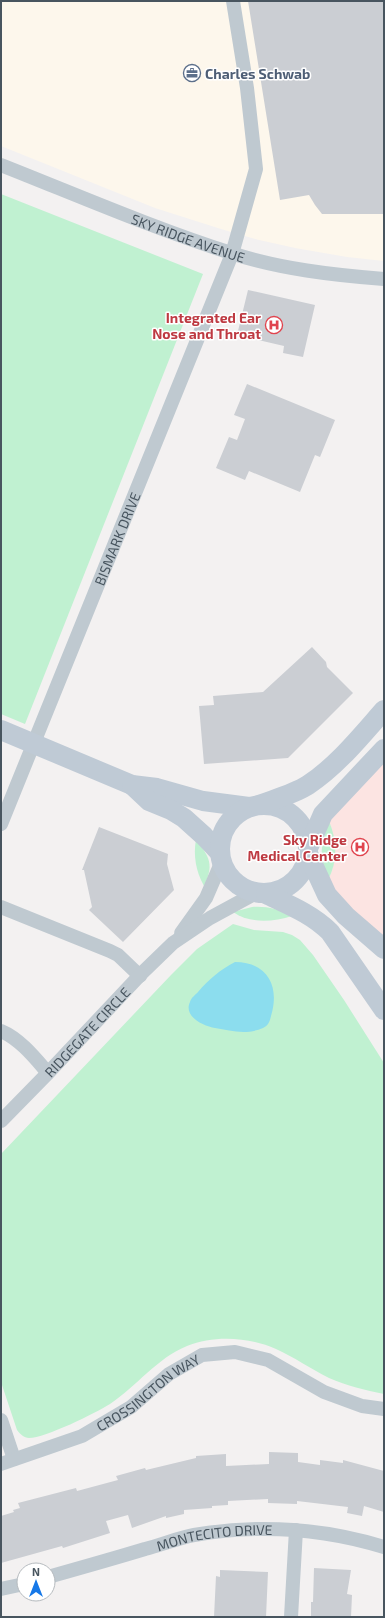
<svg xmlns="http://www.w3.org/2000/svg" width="385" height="1618" font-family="'Exo 2',sans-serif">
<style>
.commercial{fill:#fdf7ec}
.medical{fill:#fce4e2}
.green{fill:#c0f1d1}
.water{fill:#8cddee}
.building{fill:#cbced3}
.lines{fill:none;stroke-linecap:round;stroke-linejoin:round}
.minor{stroke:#bfc9d0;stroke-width:14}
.secondary{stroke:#bfcad5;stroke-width:20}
.labels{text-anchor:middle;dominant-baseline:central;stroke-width:3;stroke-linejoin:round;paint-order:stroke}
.service-label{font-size:14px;font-weight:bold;fill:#4e5e75;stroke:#fff;text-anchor:start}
.street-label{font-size:14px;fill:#48555f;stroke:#fff}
.health-label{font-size:14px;font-weight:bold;fill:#be3a42;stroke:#fff;text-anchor:end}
</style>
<rect width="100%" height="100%" fill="#f3f1f1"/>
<polygon class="commercial" points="1,1 384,1 384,261 347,257 295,248 259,240 221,229 155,208 1,146"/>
<polygon class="medical" points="384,759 384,940 340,901 328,880 332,871 335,851 332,830 329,821"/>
<g class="green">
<polygon points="1,194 203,274 25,724 1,714"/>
<path d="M329 821C337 840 338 861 328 880 319 854 320 847 329 821Z"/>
<path d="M196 840C210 857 214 865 204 886 196 872 193 855 196 840Z"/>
<path d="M252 907C267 906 278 909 292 916 273 922 250 924 233 912Z"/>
<path d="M233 924 254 930 283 932 292 935 300 940 313 955 344 1000 384 1063V1394C365 1390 347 1386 329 1378 311 1369 294 1357 276 1349 248 1337 215 1335 187 1346 157 1358 137 1386 110 1404 96 1413 45 1438 29 1438 24 1438 20 1434 17 1430L1 1382V1154L171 975 197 949Z"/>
</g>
<path class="water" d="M235 962C268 962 280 987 271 1016 270 1021 268 1026 263 1028 247 1035 231 1031 215 1028 204 1026 183 1017 190 1002 191 998 195 995 198 992 209 979 220 970 235 962Z"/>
<g class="building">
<polygon points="248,1 384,1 384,214 322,214 315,205 309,195 280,200"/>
<polygon points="248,290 315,305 303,357 283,353 284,346 237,335"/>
<polygon points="247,384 335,420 320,457 315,455 300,492 249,471 245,480 216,468 229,437 237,440 245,419 234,415"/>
<polygon points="312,647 326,662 327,667 353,693 288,758 204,764 199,706 214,705 213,696 263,692"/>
<polygon points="99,827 168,854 167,864 174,890 123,942 89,910 92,907 84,870 82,870"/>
<polygon points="269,1452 298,1453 298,1462 320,1465 320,1460 343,1463 343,1460 384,1471 384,1512 364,1506 362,1516 347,1513 348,1507 297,1501 297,1504 268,1503 268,1499 228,1501 228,1505 212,1506 212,1508 184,1510 184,1514 166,1518 166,1516 132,1528 128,1515 106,1521 110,1533 63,1548 62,1546 1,1563 1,1516 14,1512 13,1510 20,1508 18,1503 76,1488 77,1491 118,1480 116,1476 145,1468 146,1470 196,1458 196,1456 226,1454 226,1466 269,1464"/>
<polygon points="314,1568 351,1570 347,1594 352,1595 351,1617 311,1617 311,1602 313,1602"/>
<polygon points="220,1570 268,1572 266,1617 214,1617 216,1576 220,1577"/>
</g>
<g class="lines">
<g class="minor">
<path id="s1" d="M1 165C77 195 153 228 231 253 280 269 333 275 384 279"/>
<path id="s2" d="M1 824 232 254 256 169 247 88 233 1"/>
<polyline points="1,907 110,951 118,955 140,976"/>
<polyline points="181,933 206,898 222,861"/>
<path d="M1 1031C20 1039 35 1058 48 1073"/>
<path id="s3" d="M1 1121 48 1073 142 973 173 943 210 918 256 893"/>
<polyline points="1,1420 14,1459"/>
<path id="s4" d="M1 1464 82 1436 131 1407 169 1374 202 1355 235 1352 268 1360 324 1392 362 1406 384 1409"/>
<path id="s5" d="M48 1577C80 1568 112 1559 145 1549 161 1545 178 1538 194 1535 258 1524 322 1528 384 1547"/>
<polyline points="1,1589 24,1584"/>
<polyline points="291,1617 296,1530"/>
</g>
<g class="secondary">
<polyline points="1,730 132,785 157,788 203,801 249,807"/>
<polyline points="132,785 149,801 171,810 184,818 204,836 220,853"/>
<circle cx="264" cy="849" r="44"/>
<path d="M259 805C275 799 294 794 308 785 337 766 361 736 384 710"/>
<polyline points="309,846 323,814 384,749"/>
<polyline points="309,856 327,895 346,916 384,949"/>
<path d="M266 894C289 905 312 914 330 932L384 1010"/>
</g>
</g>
<defs>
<g id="office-ring" transform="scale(0.9)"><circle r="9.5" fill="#fff" stroke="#5c6f8a" stroke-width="1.5"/><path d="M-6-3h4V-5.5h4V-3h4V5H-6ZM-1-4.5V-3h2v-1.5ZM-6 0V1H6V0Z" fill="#5c6f8a"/></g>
<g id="hospital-ring" transform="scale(0.9)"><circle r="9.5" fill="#fff" stroke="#e0444e" stroke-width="1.5"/><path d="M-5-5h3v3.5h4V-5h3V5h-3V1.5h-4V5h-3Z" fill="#e0444e"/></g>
</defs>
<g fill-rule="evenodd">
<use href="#office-ring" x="192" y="73"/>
<use href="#hospital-ring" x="274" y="325"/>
<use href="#hospital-ring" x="360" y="847"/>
</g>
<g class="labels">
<g class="service-label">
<text x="205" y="73">Charles Schwab</text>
</g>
<g class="street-label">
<text stroke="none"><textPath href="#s1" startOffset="201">SKY RIDGE AVENUE</textPath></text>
<text stroke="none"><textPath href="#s2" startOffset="308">BISMARK DRIVE</textPath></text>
<text stroke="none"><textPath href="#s3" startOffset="124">RIDGEGATE CIRCLE</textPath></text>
<text stroke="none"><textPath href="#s4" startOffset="165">CROSSINGTON WAY</textPath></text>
<text stroke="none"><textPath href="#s5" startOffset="172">MONTECITO DRIVE</textPath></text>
</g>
<g class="health-label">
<text x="261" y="317">Integrated Ear<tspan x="261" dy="16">Nose and Throat</tspan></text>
<text x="347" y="839">Sky Ridge<tspan x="347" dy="16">Medical Center</tspan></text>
</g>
</g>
<rect width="385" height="1618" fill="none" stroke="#48555f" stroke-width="4"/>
<g transform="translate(36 1582)"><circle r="19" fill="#ffffff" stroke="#b6bbbf"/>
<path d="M0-3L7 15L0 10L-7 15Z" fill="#1678e8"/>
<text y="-6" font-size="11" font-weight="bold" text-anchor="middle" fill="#48555f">N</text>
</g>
</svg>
